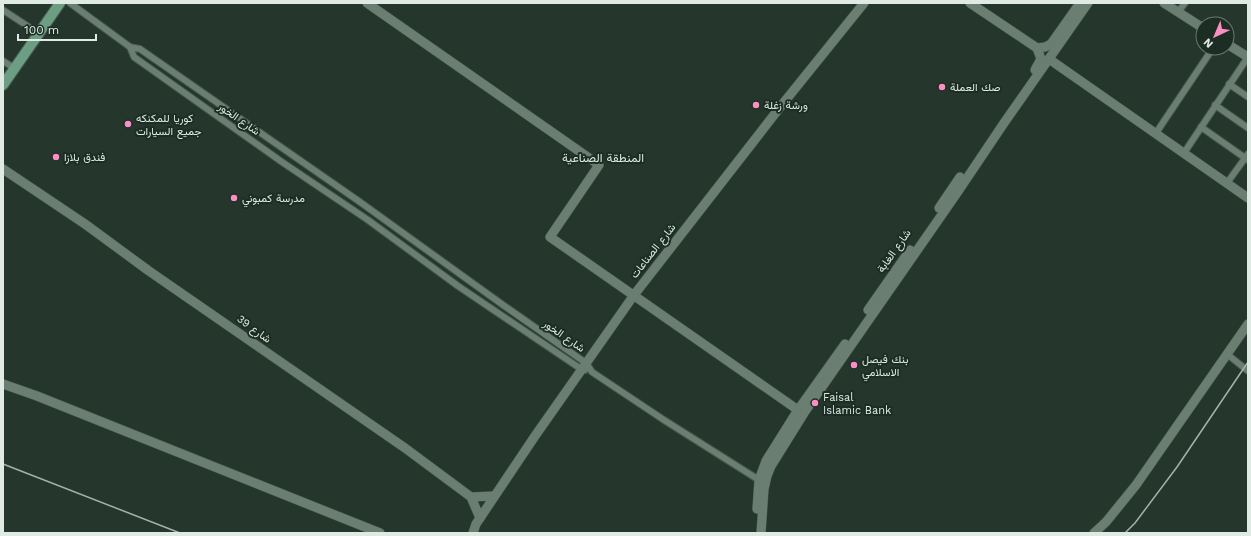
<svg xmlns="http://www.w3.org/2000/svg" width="1251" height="536" font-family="'Work Sans',Vazirmatn,sans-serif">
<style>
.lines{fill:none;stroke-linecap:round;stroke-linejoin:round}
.street-casing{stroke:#44534c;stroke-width:8}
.secondary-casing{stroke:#44534c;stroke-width:10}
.primary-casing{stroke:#44534c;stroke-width:12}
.street{stroke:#6a7e72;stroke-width:6}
.secondary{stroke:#6a7e72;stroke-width:9}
.primary{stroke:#6b9e83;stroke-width:10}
.rail{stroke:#a5b2ab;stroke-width:1.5}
.poi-dot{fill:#fb8fc4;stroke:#1c2d24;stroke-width:1.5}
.labels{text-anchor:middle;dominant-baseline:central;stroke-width:4;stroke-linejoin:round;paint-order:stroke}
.poi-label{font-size:11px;fill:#dfeae4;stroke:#1c2d24;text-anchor:start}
.street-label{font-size:11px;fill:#dfeae4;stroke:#1c2d24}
.neighbourhood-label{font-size:12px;fill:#dfeae4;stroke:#1c2d24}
</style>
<rect width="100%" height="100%" fill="#25372d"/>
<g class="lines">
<g class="street-casing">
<g id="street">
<polyline points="70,3 130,47 140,49 360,202 503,305 586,363 592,372 664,420 759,480"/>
<polyline points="3,10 35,31"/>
<polyline points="1178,12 1185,3"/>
<polyline points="130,47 134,57 282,162 368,220 458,286 581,369 585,370"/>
<polyline points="3,61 11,66"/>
<polyline points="1229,84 1248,97"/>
<polyline points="1215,105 1248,128"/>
<polyline points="1201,127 1248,160"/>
<polyline points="1156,133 1213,48"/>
<polyline points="1184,153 1248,57"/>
<polyline points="1227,183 1248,154"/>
<polyline points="1227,354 1248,371"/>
</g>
</g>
<g class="secondary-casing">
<g id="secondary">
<polyline points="367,3 599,165 550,237 798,410"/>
<polyline points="970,3 1037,48"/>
<polyline points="1164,3 1203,28"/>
<polyline points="1227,44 1248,57"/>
<polyline points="1037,48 1045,47 1051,44 1080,3"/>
<polyline points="1049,59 1248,198"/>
<polyline points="1035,70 1041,59 1037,48"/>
<polyline points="3,169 85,224 149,271 405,448 471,497 480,518"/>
<polyline points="939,208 960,177"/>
<polyline points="868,310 910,250"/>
<polyline points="3,384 37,396 380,533"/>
<polyline points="471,497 494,496"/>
<polyline points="757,509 759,480 766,461 798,410 845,344"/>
<polyline points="473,533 476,524 535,436 634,295 781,106 864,3"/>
<polyline points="761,533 764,489 767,476 771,466 804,413 957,193 1004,123 1088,3"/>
<polyline points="1094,533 1106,522 1136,485 1248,324"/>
</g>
</g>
<g class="primary-casing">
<polyline id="primary" points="3,85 60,3"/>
</g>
<use href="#street" class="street"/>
<use href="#secondary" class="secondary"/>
<use href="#primary" class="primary"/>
<g class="rail">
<polyline points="3,464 180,533"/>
<polyline points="1125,533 1135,523 1177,467 1248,362"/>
</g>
</g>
<g class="poi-dot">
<circle cx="942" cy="87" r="4"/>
<circle cx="756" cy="105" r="4"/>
<circle cx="128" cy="124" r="4"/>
<circle cx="56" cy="157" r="4"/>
<circle cx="234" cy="198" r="4"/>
<circle cx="854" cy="365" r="4"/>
<circle cx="815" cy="403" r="4"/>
</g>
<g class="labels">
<g class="poi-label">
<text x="950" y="87">صك العملة</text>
<text x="764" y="105">ورشة زغلة</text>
<text x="136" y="118">كوريا للمكنكه<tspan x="136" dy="13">جميع السيارات</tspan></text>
<text x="64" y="157">فندق بلازا</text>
<text x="242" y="198">مدرسة كمبوني</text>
<text x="862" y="359">بنك فيصل<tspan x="862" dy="13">الاسلامي</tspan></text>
<text x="823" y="397">Faisal<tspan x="823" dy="13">Islamic Bank</tspan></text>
</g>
<g class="street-label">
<text transform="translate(239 119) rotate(35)">شارع الخور</text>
<text transform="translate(653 251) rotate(-52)">شارع الصناعات</text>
<text transform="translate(894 251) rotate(-55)">شارع الغابة</text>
<text transform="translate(254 329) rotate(36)">شارع 39</text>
<text transform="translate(564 336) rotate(35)">شارع الخور</text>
</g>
<g class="neighbourhood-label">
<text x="603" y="158">المنطقة الصناعية</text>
</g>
</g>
<rect width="1251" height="536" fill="none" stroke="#dfeae4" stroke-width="8"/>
<g transform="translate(1215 36) rotate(224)"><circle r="19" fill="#1c2d24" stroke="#6a7971"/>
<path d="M0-3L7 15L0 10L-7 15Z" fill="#fb8fc4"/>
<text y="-6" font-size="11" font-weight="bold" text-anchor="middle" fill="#dfeae4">N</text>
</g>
<path d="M18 34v6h78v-6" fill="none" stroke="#dfeae4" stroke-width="2"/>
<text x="24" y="34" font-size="12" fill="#dfeae4" stroke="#1c2d24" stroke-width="3" paint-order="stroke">100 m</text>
</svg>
